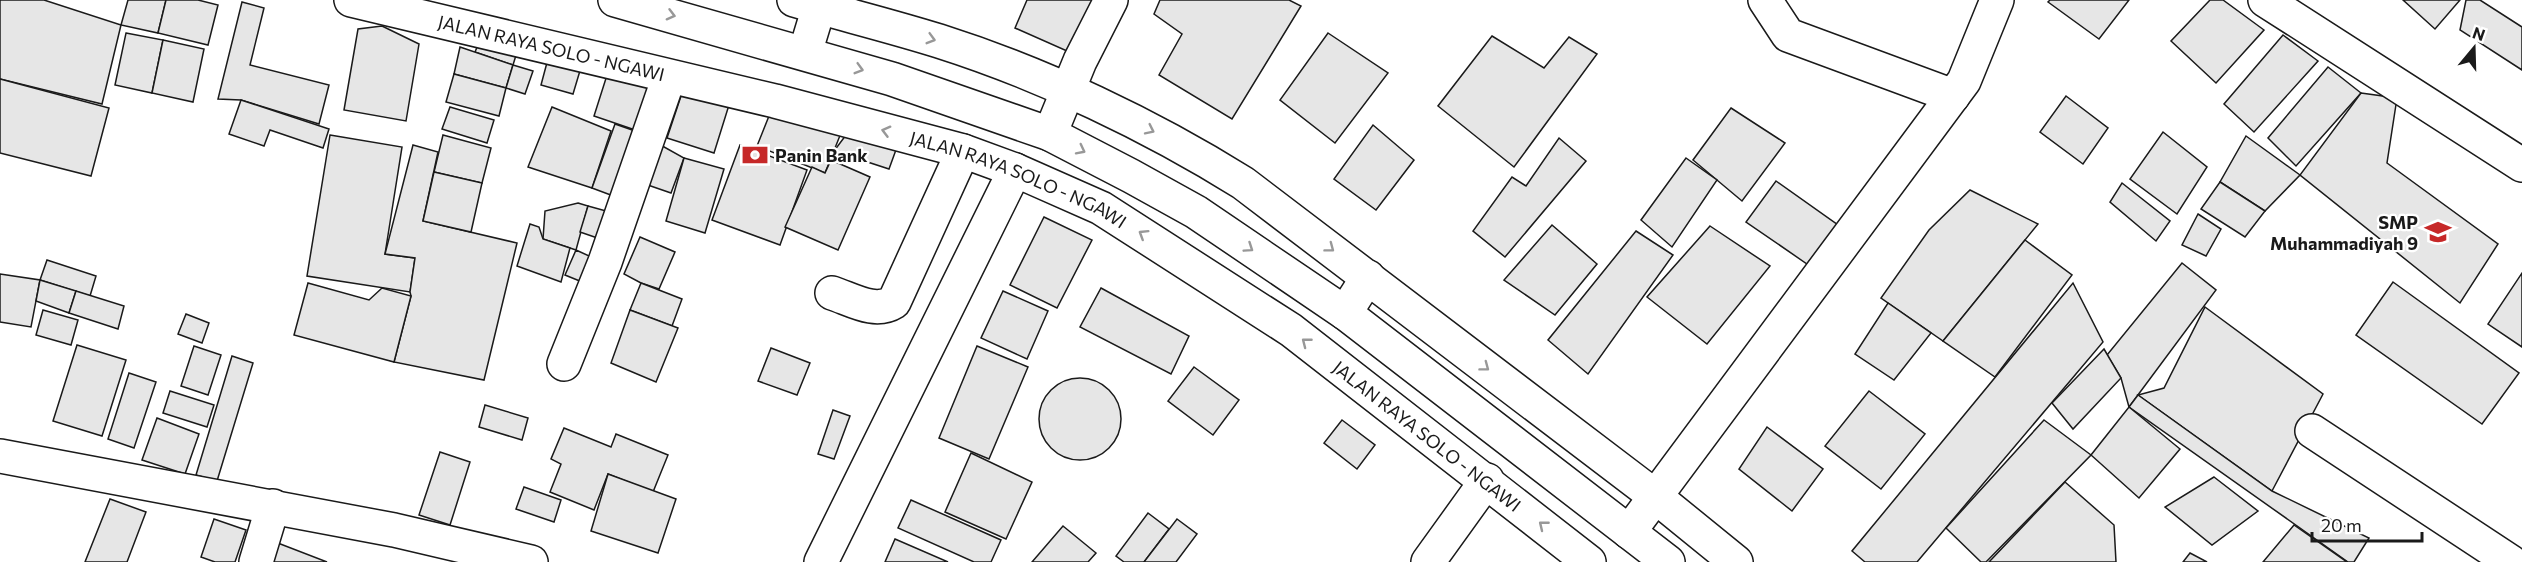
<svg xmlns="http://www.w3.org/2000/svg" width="2522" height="562" font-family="Commissioner,sans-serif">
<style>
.building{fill:#e6e6e6;stroke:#1a1a1a;stroke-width:1.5}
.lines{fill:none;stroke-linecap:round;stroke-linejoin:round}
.minor-casing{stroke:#1a1a1a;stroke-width:36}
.highway-casing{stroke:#1a1a1a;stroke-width:36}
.minor{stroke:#fff;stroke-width:33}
.highway{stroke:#fff;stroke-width:33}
.oneway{stroke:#989898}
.labels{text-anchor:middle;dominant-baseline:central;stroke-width:4.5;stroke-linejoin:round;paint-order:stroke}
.street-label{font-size:18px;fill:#1a1a1a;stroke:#fff}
.poi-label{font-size:18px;font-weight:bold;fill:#1a1a1a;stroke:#fff;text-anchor:start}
</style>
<rect width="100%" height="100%" fill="#fff"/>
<g class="building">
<polygon points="0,0 44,0 121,25 102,104 0,79"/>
<polygon points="128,0 166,0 158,33 121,25"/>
<polygon points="166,0 198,0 218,5 208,45 158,33"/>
<polygon points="1027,0 1098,0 1079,43 1072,40 1067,51 1015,28"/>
<polygon points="1160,0 1289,0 1301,6 1232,119 1159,75 1182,34 1154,14"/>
<polygon points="2050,0 2129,0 2099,39 2048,2"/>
<polygon points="2210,0 2223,0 2264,30 2216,83 2171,41"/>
<polygon points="2403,0 2460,0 2435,29"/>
<polygon points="2466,0 2480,0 2522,27 2522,70 2460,30"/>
<polygon points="242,2 264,8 250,65 329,85 319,124 241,100 218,99"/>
<polygon points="382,26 419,44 406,121 344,110 358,29"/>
<polygon points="126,33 163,40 152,93 115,85"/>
<polygon points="1328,33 1388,73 1335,143 1280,100"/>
<polygon points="2283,35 2318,61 2254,132 2224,104"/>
<polygon points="1492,36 1544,68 1569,37 1597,54 1514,167 1438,106"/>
<polygon points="163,40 204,49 193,102 152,93"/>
<polygon points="480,40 517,52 513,65 475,52"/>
<polygon points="460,47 513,65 506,88 454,74"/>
<polygon points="549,55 582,64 573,94 541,85"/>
<polygon points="513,65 533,71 525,94 506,88"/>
<polygon points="2328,67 2361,93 2296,166 2268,138"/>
<polygon points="608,72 662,91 647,134 594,116"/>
<polygon points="454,74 506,88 499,116 446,102"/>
<polygon points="0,79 109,108 91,176 0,153"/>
<polygon points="683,90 729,105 714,153 667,138"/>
<polygon points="2361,93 2397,98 2387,163 2498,244 2460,303 2300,175"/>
<polygon points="2066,96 2108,128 2083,164 2040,132"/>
<polygon points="241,100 329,129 323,148 270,130 264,146 229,134"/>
<polygon points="773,106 841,133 825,173 757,146"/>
<polygon points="450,107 494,120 487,143 442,129"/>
<polygon points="552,107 611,131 592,188 528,167"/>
<polygon points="1731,108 1785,143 1742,201 1693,160"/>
<polygon points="615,124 638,132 624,200 592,188"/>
<polygon points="1373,125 1414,160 1376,210 1334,179"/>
<polygon points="849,131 897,147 889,169 834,151"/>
<polygon points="2163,132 2207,167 2177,214 2130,179"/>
<polygon points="330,135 402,147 385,254 415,258 410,292 307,276"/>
<polygon points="443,135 491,148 482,183 434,172"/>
<polygon points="2246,136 2300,175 2265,211 2220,182"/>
<polygon points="1559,138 1586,161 1505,257 1473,231 1512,177 1526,186"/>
<polygon points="657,143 684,158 671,193 642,183"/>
<polygon points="413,145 438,152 423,221 517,243 484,380 394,362 411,296 410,292 415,258 385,254"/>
<polygon points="740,145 807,170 780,245 712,220"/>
<polygon points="684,158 724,169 705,233 666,221"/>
<polygon points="1686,158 1717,180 1672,247 1641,220"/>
<polygon points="831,160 870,177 838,250 785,227 812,167 825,173"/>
<polygon points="434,172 482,183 471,232 423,221"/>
<polygon points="1776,181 1838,225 1807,264 1746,222"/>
<polygon points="2220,182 2265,211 2245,237 2201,209"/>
<polygon points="2122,183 2170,221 2156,241 2110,202"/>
<polygon points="1970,190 2038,224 1943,341 1881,298 1929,230"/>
<polygon points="578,203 588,206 576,250 543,239 545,211"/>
<polygon points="588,206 617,214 609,242 580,232"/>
<polygon points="2198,214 2221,229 2206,256 2182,245"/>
<polygon points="1044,217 1092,240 1057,308 1010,285"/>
<polygon points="530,224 539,227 543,239 570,248 561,282 517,266"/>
<polygon points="1552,225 1597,264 1555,315 1504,280"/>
<polygon points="1710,226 1770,266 1707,344 1647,297"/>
<polygon points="1636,231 1673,255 1588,374 1548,340"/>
<polygon points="640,237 675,252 659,289 641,283 624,274"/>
<polygon points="2025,240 2072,275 1995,377 1943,341"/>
<polygon points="576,250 600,261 592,286 565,275"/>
<polygon points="47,260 96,276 90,296 40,280"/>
<polygon points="2182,263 2216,290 2129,407 2121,378 2107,355"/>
<polygon points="2522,273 2522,347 2488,324"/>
<polygon points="0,274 40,280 31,327 0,322"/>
<polygon points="40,280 76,291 69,313 36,301"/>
<polygon points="2393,282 2519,373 2482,424 2356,335"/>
<polygon points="308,283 369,300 382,288 411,296 394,362 294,335"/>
<polygon points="641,283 682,299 672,326 630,310"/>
<polygon points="2073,283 2103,342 1917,562 1865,562 1852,551"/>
<polygon points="1101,288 1189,336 1171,374 1080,327"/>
<polygon points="76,291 124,306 118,329 69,313"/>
<polygon points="1003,291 1048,311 1027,359 981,338"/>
<polygon points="1888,303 1931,333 1894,380 1855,354"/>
<polygon points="2205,307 2323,394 2272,491 2138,395 2164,388"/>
<polygon points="43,310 78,320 71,345 36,335"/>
<polygon points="630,310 678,328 656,382 611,363"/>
<polygon points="186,314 209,323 202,343 178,334"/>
<polygon points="77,345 126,360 102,436 53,421"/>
<polygon points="194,346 221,355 208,395 181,386"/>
<polygon points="977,346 1028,367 989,459 939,438"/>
<polygon points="771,348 810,363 797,395 758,381"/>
<polygon points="2104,349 2121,378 2073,429 2052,403"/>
<polygon points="232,356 253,363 217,481 196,475"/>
<polygon points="1194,367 1239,400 1213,435 1168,401"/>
<polygon points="129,373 156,382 134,448 108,439"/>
<circle cx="1080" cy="419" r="41"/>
<polygon points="170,391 214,405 207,427 163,413"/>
<polygon points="1869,391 1925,434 1881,489 1825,446"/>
<polygon points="2138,395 2272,491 2369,538 2354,562 2348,562 2129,407"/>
<polygon points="485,405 528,418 522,440 479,427"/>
<polygon points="2129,407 2180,449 2139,498 2091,455"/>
<polygon points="833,410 850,416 834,459 818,454"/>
<polygon points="157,418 199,434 185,474 142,460"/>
<polygon points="1342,420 1375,445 1357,469 1324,443"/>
<polygon points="2044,420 2091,455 1986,562 1981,562 1946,528"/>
<polygon points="1767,427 1823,469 1792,511 1739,469"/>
<polygon points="564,428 611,447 616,434 668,455 653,492 608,474 594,510 550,492 561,464 551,459"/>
<polygon points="440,452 470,462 450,525 419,515"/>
<polygon points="971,453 1032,482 1006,539 945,512"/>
<polygon points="608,474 676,499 658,553 591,531"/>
<polygon points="2214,477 2258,511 2212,545 2165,507"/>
<polygon points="2065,482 2114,525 2116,562 1989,562"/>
<polygon points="524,487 561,500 554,522 516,509"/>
<polygon points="110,499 146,512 127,562 85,562"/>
<polygon points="911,500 1001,540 991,562 974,562 898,528"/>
<polygon points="1148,513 1169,529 1144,562 1124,562 1116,556"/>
<polygon points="214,519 246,530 235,562 215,562 201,557"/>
<polygon points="1177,519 1197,534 1176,562 1144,562"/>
<polygon points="2294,525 2347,562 2263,562"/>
<polygon points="1063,526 1096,553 1088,562 1032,562"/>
<polygon points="895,539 948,562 885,562"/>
<polygon points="270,540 327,562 262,562"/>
<polygon points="2190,553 2207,562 2183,562"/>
</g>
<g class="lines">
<g class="minor-casing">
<g id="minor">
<path d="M794 0C842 14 891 26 939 41 1043 74 1150 125 1243 183L1656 497 1736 562"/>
<polyline points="1765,0 1788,35 1953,96"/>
<polyline points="2265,0 2522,165"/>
<polyline points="1050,134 1080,61 1111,0"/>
<path d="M832 293C853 300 875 314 894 302L963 151"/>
<polyline points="564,364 605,262 669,77"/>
<polyline points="2312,431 2511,562"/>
<polyline points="0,456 394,530 531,562"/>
<polyline points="1629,532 1964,81 1997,0"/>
<polyline points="256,562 273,506"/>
<polyline points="821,562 1015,170"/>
<polyline points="1428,562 1487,480"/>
</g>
</g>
<g class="highway-casing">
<g id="highway">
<path id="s1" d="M351 0 775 101 963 151 1015 170 1101 208 1291 330 1589 562"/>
<polyline points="615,0 892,79 1050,134 1131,176 1196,212 1345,313 1668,562"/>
<polyline points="805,53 819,7"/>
<polyline points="1345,313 1368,277"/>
</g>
</g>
<use href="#minor" class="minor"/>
<use href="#highway" class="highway"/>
</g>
<defs><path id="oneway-chevron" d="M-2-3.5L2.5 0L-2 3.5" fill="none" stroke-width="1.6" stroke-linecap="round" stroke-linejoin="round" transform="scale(1.5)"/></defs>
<g class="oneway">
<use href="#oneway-chevron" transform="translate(671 15) rotate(15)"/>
<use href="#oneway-chevron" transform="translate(931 39) rotate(16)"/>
<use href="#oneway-chevron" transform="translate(859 69) rotate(16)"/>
<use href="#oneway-chevron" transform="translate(1150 130) rotate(26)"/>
<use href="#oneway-chevron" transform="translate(886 131) rotate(-165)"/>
<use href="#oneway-chevron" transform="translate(1081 150) rotate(27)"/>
<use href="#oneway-chevron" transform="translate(1143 234) rotate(-148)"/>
<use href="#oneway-chevron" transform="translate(1249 248) rotate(34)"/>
<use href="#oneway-chevron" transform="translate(1330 248) rotate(37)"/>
<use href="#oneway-chevron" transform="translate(1306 342) rotate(-142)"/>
<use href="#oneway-chevron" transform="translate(1485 367) rotate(37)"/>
<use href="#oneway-chevron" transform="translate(1543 525) rotate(-141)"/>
</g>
<defs>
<g id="bank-bare" transform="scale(2.07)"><path d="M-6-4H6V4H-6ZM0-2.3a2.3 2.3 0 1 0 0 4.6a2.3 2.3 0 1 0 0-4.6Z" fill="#c62828" stroke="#fff" stroke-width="2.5" paint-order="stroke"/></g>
<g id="school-bare" transform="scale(2.07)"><path d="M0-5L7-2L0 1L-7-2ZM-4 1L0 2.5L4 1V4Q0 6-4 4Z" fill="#c62828" stroke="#fff" stroke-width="2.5" paint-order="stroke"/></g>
</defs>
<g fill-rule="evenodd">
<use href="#bank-bare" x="755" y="155"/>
<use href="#school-bare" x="2438" y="232"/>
</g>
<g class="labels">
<g class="street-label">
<text stroke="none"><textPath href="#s1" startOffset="206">JALAN RAYA SOLO - NGAWI</textPath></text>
<text stroke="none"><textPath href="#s1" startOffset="692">JALAN RAYA SOLO - NGAWI</textPath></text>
<text stroke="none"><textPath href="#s1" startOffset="1178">JALAN RAYA SOLO - NGAWI</textPath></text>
</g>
<g class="poi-label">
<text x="775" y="155">Panin Bank</text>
<text x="2418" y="222" text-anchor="end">SMP<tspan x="2418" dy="21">Muhammadiyah 9</tspan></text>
</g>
</g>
<g transform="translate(2474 48) rotate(19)" stroke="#ffffff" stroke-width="4.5" paint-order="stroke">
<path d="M0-4.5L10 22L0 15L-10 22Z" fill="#1a1a1a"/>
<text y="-9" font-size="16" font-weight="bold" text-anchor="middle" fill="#1a1a1a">N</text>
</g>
<path d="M2312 532v9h110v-9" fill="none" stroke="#1a1a1a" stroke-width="3"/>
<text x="2321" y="532" font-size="18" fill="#1a1a1a" stroke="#ffffff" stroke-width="4.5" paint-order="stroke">20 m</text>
</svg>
